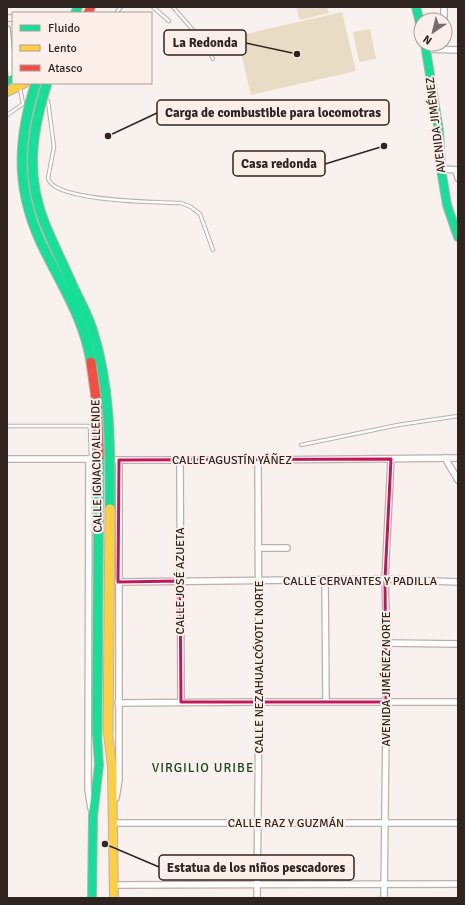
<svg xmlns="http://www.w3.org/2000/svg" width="465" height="905" font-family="Signika,sans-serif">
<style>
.green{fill:#e9dcc5}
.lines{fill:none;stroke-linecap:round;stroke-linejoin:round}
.lane-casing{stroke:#bab1ae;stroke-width:4.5}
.street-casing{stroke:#bab1ae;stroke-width:8}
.fast-casing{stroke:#bab1ae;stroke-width:10}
.slow-casing{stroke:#bab1ae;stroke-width:10}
.jam-casing{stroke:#bab1ae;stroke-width:10}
.lane{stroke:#fefdfc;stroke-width:2.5}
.street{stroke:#fefdfc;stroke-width:5.5}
.fast{stroke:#16e098;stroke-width:8}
.slow{stroke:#ffcf43;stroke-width:8}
.jam{stroke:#f24e42;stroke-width:8}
.fast-bridge-casing{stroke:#bab1ae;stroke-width:11;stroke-linecap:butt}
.slow-bridge-casing{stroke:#bab1ae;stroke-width:11;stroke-linecap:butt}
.jam-bridge-casing{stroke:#bab1ae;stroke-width:11;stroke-linecap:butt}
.fast-bridge{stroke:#16e098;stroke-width:9}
.slow-bridge{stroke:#ffcf43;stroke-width:9}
.jam-bridge{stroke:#f24e42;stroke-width:9}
.marked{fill:none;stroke:#c2185b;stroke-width:3;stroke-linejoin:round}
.labels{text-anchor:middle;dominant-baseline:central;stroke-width:4;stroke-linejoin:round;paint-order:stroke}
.street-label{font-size:12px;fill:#2f241f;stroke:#fcefea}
.neighbourhood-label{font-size:13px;letter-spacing:1px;fill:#114725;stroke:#fcefea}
.leader{fill:none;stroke:#2f241f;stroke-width:1.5}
.callout-dot{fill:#2f241f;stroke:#fcefea;stroke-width:1.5}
.callout{fill:#fcefea;stroke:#2f241f;stroke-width:1.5}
.callout-label{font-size:13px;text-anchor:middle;font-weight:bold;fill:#2f241f}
</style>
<rect width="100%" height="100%" fill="#f8f1ee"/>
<g class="green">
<polygon points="296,7 327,7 329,13 300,20"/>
<polygon points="342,12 356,71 251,95 237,36"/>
<polygon points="370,29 376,59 359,62 353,32"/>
</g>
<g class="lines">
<g class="lane-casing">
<g id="lane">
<polyline points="153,7 169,21"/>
<polyline points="173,7 206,45 213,59"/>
<polyline points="116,13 121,7"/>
<path d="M43 102 48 101 54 147 48 178C53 202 159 202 181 203L191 207 200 214 213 250"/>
<polyline points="7,115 23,104 20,88"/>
<polyline points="7,426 88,426 90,428 91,458"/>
<polyline points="301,445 398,425 458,416"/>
</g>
</g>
<g class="street-casing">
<g id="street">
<polyline points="7,18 13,18"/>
<polyline points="444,20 444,7"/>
<polyline points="7,29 12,82"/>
<polyline points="426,49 458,50"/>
<polyline points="441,169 458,170"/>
<polyline points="456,170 458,178"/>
<polyline points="445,458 458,480"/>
<polyline points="7,459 91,459 119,460 258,460 458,458"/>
<polyline points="89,459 88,790 91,808"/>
<polyline points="180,460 181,702"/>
<polyline points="258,548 287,548"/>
<polyline points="325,580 326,701"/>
<polyline points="118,582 385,579 458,582"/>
<polyline points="387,643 458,644"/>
<polyline points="118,703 259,702 458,702"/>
<polyline points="116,798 119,780 119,460"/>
<polyline points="113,823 458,823"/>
<polyline points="114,885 458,884"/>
<polyline points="257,898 259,702 258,460"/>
<polyline points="384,898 387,643 385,579 391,459"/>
</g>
</g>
<g class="fast-casing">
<g id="fast">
<polyline points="416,7 421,27"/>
<polyline points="75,13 78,7"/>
<polyline points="425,44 439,131 441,169 447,205 458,237"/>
<polyline points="7,81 13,79"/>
<polyline points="92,898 93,816 99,765 97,734"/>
</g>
</g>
<g class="slow-casing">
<g id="slow">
<polyline points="7,92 25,83"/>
<polyline points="108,734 112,766 114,898"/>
</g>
</g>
<g class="jam-casing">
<polyline id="jam" points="88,13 91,7"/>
</g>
<use href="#lane" class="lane"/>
<use href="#street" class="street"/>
<use href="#fast" class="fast"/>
<use href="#slow" class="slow"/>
<use href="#jam" class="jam"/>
<g class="fast-bridge-casing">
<g id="fast-bridge">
<path d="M36 83C16 144 16 195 46 253 64 289 85 322 91 362"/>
<path d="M47 83C32 130 25 174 44 222 52 242 62 262 71 282 78 298 87 313 92 329 111 387 110 449 110 509"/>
<polyline points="97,734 99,457"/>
</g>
</g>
<g class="slow-bridge-casing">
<polyline id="slow-bridge" points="108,734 110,509"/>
</g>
<g class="jam-bridge-casing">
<polyline id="jam-bridge" points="91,362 97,405 99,457"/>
</g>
<use href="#fast-bridge" class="fast-bridge"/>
<use href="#slow-bridge" class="slow-bridge"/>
<use href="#jam-bridge" class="jam-bridge"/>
</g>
<path class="marked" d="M391 459 385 579 386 702H181L180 581 118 582 119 460Z"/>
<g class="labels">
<g class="street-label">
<text transform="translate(436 125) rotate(-97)">AVENIDA JIMÉNEZ</text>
<text x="232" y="460">CALLE AGUSTÍN YÁÑEZ</text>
<text transform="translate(97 466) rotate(-91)">CALLE IGNACIO ALLENDE</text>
<text transform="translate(180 581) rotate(-90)">CALLE JOSÉ AZUETA</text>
<text x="360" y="581">CALLE CERVANTES Y PADILLA</text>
<text transform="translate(259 667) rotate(-90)">CALLE NEZAHUALCÓYOTL NORTE</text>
<text transform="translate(386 679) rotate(-90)">AVENIDA JIMÉNEZ NORTE</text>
<text x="286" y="823">CALLE RAZ Y GUZMÁN</text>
</g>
<g class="neighbourhood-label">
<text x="203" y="768">VIRGILIO URIBE</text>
</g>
</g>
<path class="leader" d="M297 54L246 43M108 136L157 113M384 146L325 164M105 844L159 867"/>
<g class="callout-dot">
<circle cx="297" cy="54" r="4"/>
<circle cx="108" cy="136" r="4"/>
<circle cx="384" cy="146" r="4"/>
<circle cx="105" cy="844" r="4"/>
</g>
<g class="callout">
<rect x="164" y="30" width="82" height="25" rx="4"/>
<rect x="157" y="100" width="232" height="25" rx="4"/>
<rect x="233" y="151" width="92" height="25" rx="4"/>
<rect x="159" y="855" width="195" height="25" rx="4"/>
</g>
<g class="callout-label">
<text x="205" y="47">La Redonda</text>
<text x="273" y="117">Carga de combustible para locomotras</text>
<text x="279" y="168">Casa redonda</text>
<text x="256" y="872">Estatua de los niños pescadores</text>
</g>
<rect width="465" height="905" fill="none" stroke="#2f241f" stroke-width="16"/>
<rect x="12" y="12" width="140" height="72" fill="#fcefea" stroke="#aa9e99"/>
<rect x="20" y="25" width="20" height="6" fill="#16e098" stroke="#aa9e99"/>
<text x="48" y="32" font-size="12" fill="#2f241f">Fluido</text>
<rect x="20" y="45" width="20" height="6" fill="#ffcf43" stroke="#aa9e99"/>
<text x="48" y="52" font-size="12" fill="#2f241f">Lento</text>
<rect x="20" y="65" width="20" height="6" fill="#f24e42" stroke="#aa9e99"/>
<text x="48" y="72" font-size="12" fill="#2f241f">Atasco</text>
<g transform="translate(433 32) rotate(215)"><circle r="19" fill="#fcefea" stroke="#aa9e99"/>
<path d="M0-3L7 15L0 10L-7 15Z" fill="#756c67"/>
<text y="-6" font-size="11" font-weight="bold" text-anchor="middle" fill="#2f241f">N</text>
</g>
</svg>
